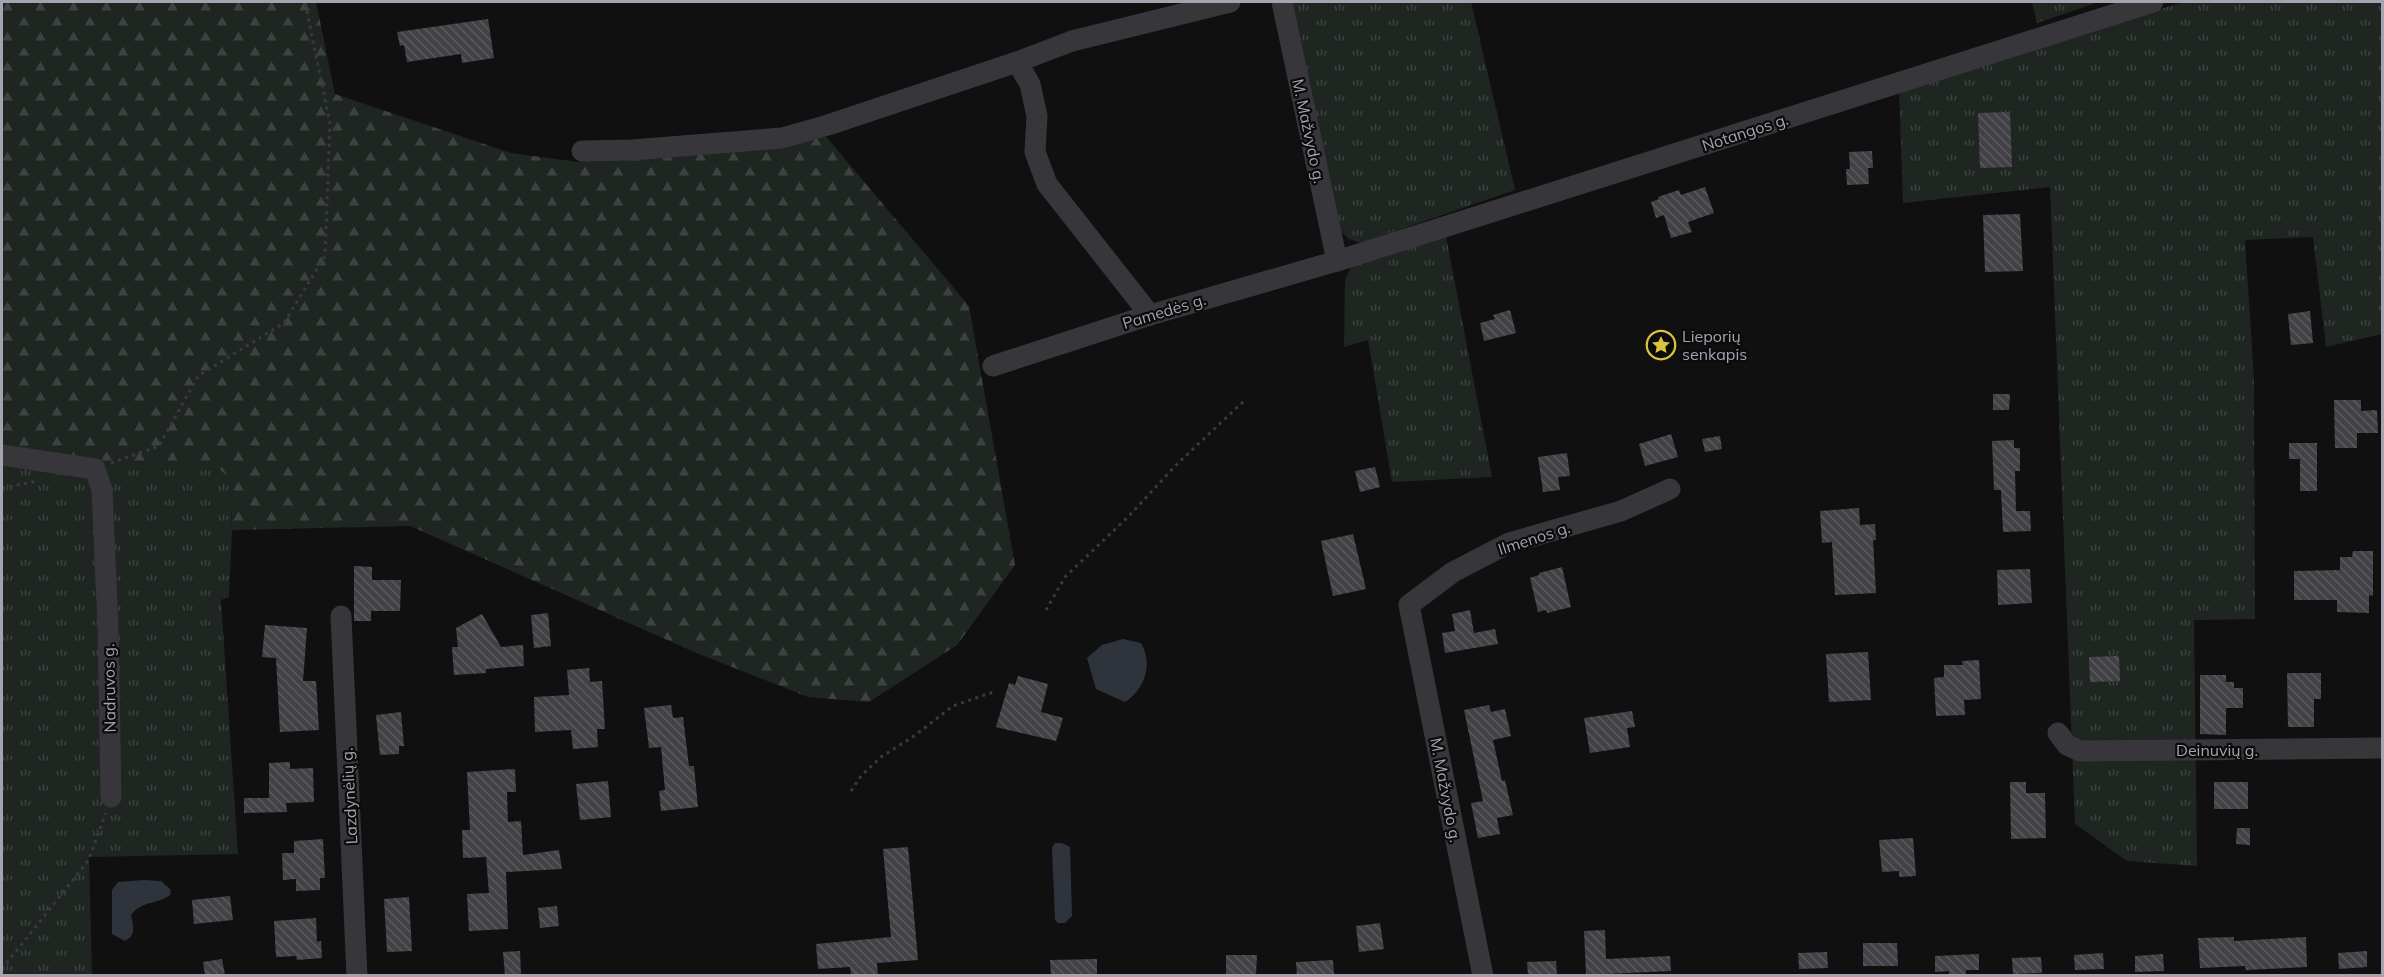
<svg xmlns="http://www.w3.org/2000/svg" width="2384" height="977" font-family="Mulish,sans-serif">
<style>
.grass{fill:url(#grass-tufts)}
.forest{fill:url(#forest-firs)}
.water{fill:#2f343c}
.building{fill:url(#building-back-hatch)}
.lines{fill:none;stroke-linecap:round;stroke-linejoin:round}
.path{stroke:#3a3a3e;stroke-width:3;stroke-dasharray:3 4.5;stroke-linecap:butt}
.minor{stroke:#37363a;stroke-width:21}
.labels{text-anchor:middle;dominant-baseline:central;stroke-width:4.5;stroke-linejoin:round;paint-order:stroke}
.street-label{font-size:16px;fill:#a3a4b0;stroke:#0b0b0c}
.poi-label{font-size:16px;fill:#a3a4b0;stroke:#0b0b0c;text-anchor:start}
</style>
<defs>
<pattern id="grass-tufts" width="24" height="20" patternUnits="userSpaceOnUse" patternTransform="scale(1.5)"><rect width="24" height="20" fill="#1f2521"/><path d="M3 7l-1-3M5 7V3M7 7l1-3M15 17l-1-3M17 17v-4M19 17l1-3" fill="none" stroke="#3c423f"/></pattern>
<pattern id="forest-firs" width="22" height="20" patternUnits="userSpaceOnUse" patternTransform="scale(1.5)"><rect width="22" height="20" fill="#1f2521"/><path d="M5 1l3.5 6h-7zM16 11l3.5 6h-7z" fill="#3c423f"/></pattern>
<pattern id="building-back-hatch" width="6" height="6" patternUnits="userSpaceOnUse" patternTransform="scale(1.5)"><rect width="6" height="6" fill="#424246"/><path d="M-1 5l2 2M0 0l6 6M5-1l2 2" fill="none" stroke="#5a5a5e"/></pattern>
</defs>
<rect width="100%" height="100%" fill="#101011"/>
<g class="grass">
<polygon points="1290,2 1471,2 1515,190 1361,243 1349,239 1337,228"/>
<polygon points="2032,2 2099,2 2037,23"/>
<polygon points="2183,2 2382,2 2382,334 2326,347 2313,237 2245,240 2254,379 2255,619 2194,620 2197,866 2127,861 2075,824 2050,187 1903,203 1899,90"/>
<polygon points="1445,231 1492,477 1392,482 1368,340 1344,347 1345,280 1351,267"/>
<polygon points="2,447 66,458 207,468 220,470 230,478 232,530 229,597 221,600 238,854 89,857 92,975 2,976"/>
</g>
<polygon class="forest" points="2,2 316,2 335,94 511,153 578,162 823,133 969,306 1015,565 957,645 869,702 808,697 699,654 410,526 232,530 230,478 220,470 66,458 2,447"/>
<g class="water">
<path d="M1123 639 1141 643C1153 664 1145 689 1125 702L1096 689 1087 658 1102 645Z"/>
<polygon points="1055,843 1062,843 1070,847 1072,916 1065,923 1058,923 1055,920 1052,848"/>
<path d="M144 880 161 881 171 890 170 895C157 905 142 900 131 915 133 926 137 935 125 941L112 934V890L118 882Z"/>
</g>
<g class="building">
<polygon points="488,19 494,58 462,63 461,54 407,62 404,45 400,46 397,32"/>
<polygon points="2010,112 2012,167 1980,168 1978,113"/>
<polygon points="1872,151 1873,168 1868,168 1869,184 1847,185 1846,169 1850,169 1849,152"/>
<polygon points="1705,187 1714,213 1688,222 1692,232 1671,238 1664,215 1656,218 1651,202 1659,199 1658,197 1679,190 1681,195"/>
<polygon points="2020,214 2023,271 1985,272 1983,215"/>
<polygon points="1510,310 1516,333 1484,341 1480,323 1495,319 1493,315"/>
<polygon points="2310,311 2313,343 2291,345 2288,314"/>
<polygon points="1993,394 2010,394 2009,410 1993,410"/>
<polygon points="2334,400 2361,400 2361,411 2377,410 2378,433 2357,433 2357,448 2335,448"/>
<polygon points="1671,434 1678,457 1645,466 1639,444"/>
<polygon points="1720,436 1722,449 1705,452 1702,439"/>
<polygon points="2014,440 2014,448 2020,448 2020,471 2015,471 2016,511 2030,511 2031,531 2003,532 2001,490 1994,490 1992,441"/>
<polygon points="2289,443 2317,443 2317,491 2300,491 2300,459 2289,459"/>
<polygon points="1567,453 1570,476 1558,477 1560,490 1543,492 1538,457"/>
<polygon points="1375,467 1380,487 1360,492 1355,471"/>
<polygon points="1859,508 1860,525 1875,524 1876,540 1873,540 1876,593 1835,595 1832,542 1822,543 1820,511"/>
<polygon points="1353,534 1366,589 1333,596 1321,541"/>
<polygon points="2353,551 2373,551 2373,596 2369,595 2369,613 2337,612 2337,600 2294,600 2294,571 2340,570 2340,557 2352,557"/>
<polygon points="354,566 372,567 372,580 401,580 400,611 371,611 371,621 354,621"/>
<polygon points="1562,567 1571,607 1547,613 1546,610 1538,612 1530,578 1539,575 1539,573"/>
<polygon points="2030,569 2032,603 1998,605 1997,570"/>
<polygon points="1470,610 1474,633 1495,629 1498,644 1445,653 1442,633 1455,631 1452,614"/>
<polygon points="548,613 551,646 534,648 531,615"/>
<polygon points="482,614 501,647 523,645 524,666 486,669 486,673 454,675 452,647 458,647 456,628"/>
<polygon points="265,625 307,628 303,681 316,681 319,730 280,732 276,658 262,657"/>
<polygon points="1868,652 1871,700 1829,702 1826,654"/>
<polygon points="2119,656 2120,681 2090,682 2089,657"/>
<polygon points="1979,660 1981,699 1964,700 1965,715 1936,716 1934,678 1944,677 1944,665 1963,665 1962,661"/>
<polygon points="589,668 590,682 602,681 605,729 597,729 598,747 573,749 571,730 535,732 534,697 569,695 567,670"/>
<polygon points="2287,673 2321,673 2321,699 2314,699 2314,727 2288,727"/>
<polygon points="2200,675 2226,675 2226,682 2234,682 2234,688 2243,688 2243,708 2226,708 2226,735 2200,734"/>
<polygon points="1018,676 1048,684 1041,712 1063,718 1056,741 996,727 1009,683 1015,685"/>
<polygon points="671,705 673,718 683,717 689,766 694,766 698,807 661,811 659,791 665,790 661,747 649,748 644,708"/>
<polygon points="1489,705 1491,712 1505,709 1511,736 1493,740 1502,781 1505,780 1513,815 1497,818 1500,834 1478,838 1471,803 1483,801 1464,710"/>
<polygon points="1632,711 1635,727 1627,728 1630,747 1590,753 1584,718"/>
<polygon points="401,712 404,746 399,746 399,754 380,755 376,715"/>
<polygon points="290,762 290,769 313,768 314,802 286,803 287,812 244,813 244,798 269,798 269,763"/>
<polygon points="515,769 516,792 507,792 508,822 521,821 523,855 559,850 562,869 506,872 508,929 469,931 467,894 489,893 486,857 463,858 462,830 470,830 467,772"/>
<polygon points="608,781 611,817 580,820 576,784"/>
<polygon points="2010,782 2026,782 2026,793 2045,793 2046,838 2011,839"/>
<rect x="2214" y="782" width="34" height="27"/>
<polygon points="2237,828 2250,828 2250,845 2236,844"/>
<polygon points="1913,838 1916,876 1899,877 1899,871 1882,872 1879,840"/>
<polygon points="323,839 325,878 320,878 320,890 296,891 296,879 283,880 282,853 294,853 294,841"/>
<polygon points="908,847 918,960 877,963 878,975 851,975 850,967 818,969 816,944 891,937 883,849"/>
<polygon points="230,896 233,920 194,924 192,900"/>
<polygon points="409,897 412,951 387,952 384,899"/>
<polygon points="557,906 559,926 540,928 538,908"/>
<polygon points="316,918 317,942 321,941 322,958 297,960 296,956 276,957 274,921"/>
<polygon points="1380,923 1384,949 1359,952 1356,926"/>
<polygon points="1605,930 1606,959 1670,956 1671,971 1586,975 1584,931"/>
<polygon points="2234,937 2234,941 2306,937 2307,967 2246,970 2245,966 2200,968 2198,938"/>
<polygon points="1863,943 1897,943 1898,966 1863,966"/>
<polygon points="520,951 521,975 505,975 503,952"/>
<polygon points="2367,951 2367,967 2339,969 2338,953"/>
<polygon points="1827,952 1828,968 1799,969 1798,953"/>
<polygon points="2103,953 2104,969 2075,970 2074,955"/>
<polygon points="1979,954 1979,970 1966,970 1966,975 1949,975 1949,971 1935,972 1935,956"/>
<polygon points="2163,954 2164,971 2135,972 2135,956"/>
<polygon points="1226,955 1257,955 1256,975 1226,975"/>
<polygon points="2041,957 2042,973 2013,974 2012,958"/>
<polygon points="222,959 225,975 205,975 203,962"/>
<polygon points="1097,959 1097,975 1051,975 1050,960"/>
<polygon points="1333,960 1334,975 1297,975 1296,962"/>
<polygon points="1556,961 1557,975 1528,975 1527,962"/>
</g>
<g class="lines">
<g class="path">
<polyline points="111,463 159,446 198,376 284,323 325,256 330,124 305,2"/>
<polyline points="2,488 38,481"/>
<polyline points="1046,610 1065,577 1128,517 1176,465 1245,400"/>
<polyline points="851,791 861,776 881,757 914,736 953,706 996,691"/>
<polyline points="2,969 88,861 106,813"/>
</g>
<g class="minor">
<polyline points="1282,2 1337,261"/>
<polyline points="1017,62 1072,41 1230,2"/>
<polyline points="582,151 632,150 782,138 828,125 1017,62 1030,84 1037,116 1035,152 1047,184 1150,315"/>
<polyline points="993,366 1150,315 1337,261 2153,2"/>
<polyline points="2,455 95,469 102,490 108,627 111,797"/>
<polyline points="341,616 357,976"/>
<polyline points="2058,733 2067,745 2080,751 2382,748"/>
<polyline points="1483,976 1409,605 1453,572 1509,543 1621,511 1670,489"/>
</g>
</g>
<defs>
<g id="sight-ring" transform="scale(1.5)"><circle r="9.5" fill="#0b0b0c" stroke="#dac43f" stroke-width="1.5"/><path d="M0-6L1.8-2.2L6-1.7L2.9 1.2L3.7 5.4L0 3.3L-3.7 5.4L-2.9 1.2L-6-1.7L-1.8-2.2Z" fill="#dac43f"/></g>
</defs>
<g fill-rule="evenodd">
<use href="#sight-ring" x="1661" y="345"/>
</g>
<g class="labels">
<g class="street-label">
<text transform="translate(1309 131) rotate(78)">M. Mažvydo g.</text>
<text transform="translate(1745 132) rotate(-18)">Notangos g.</text>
<text transform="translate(1164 311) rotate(-17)">Pamedės g.</text>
<text transform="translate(1534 538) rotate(-18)">Ilmenos g.</text>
<text transform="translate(109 688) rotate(-91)">Nadruvos g.</text>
<text x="2217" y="750">Deinuvių g.</text>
<text transform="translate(1446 790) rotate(79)">M. Mažvydo g.</text>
<text transform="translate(349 796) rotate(-93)">Lazdynėlių g.</text>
</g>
<g class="poi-label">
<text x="1682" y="336">Lieporių<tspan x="1682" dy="18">senkapis</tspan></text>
</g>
</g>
<rect width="2384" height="977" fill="none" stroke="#a3a4b0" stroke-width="6"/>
</svg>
